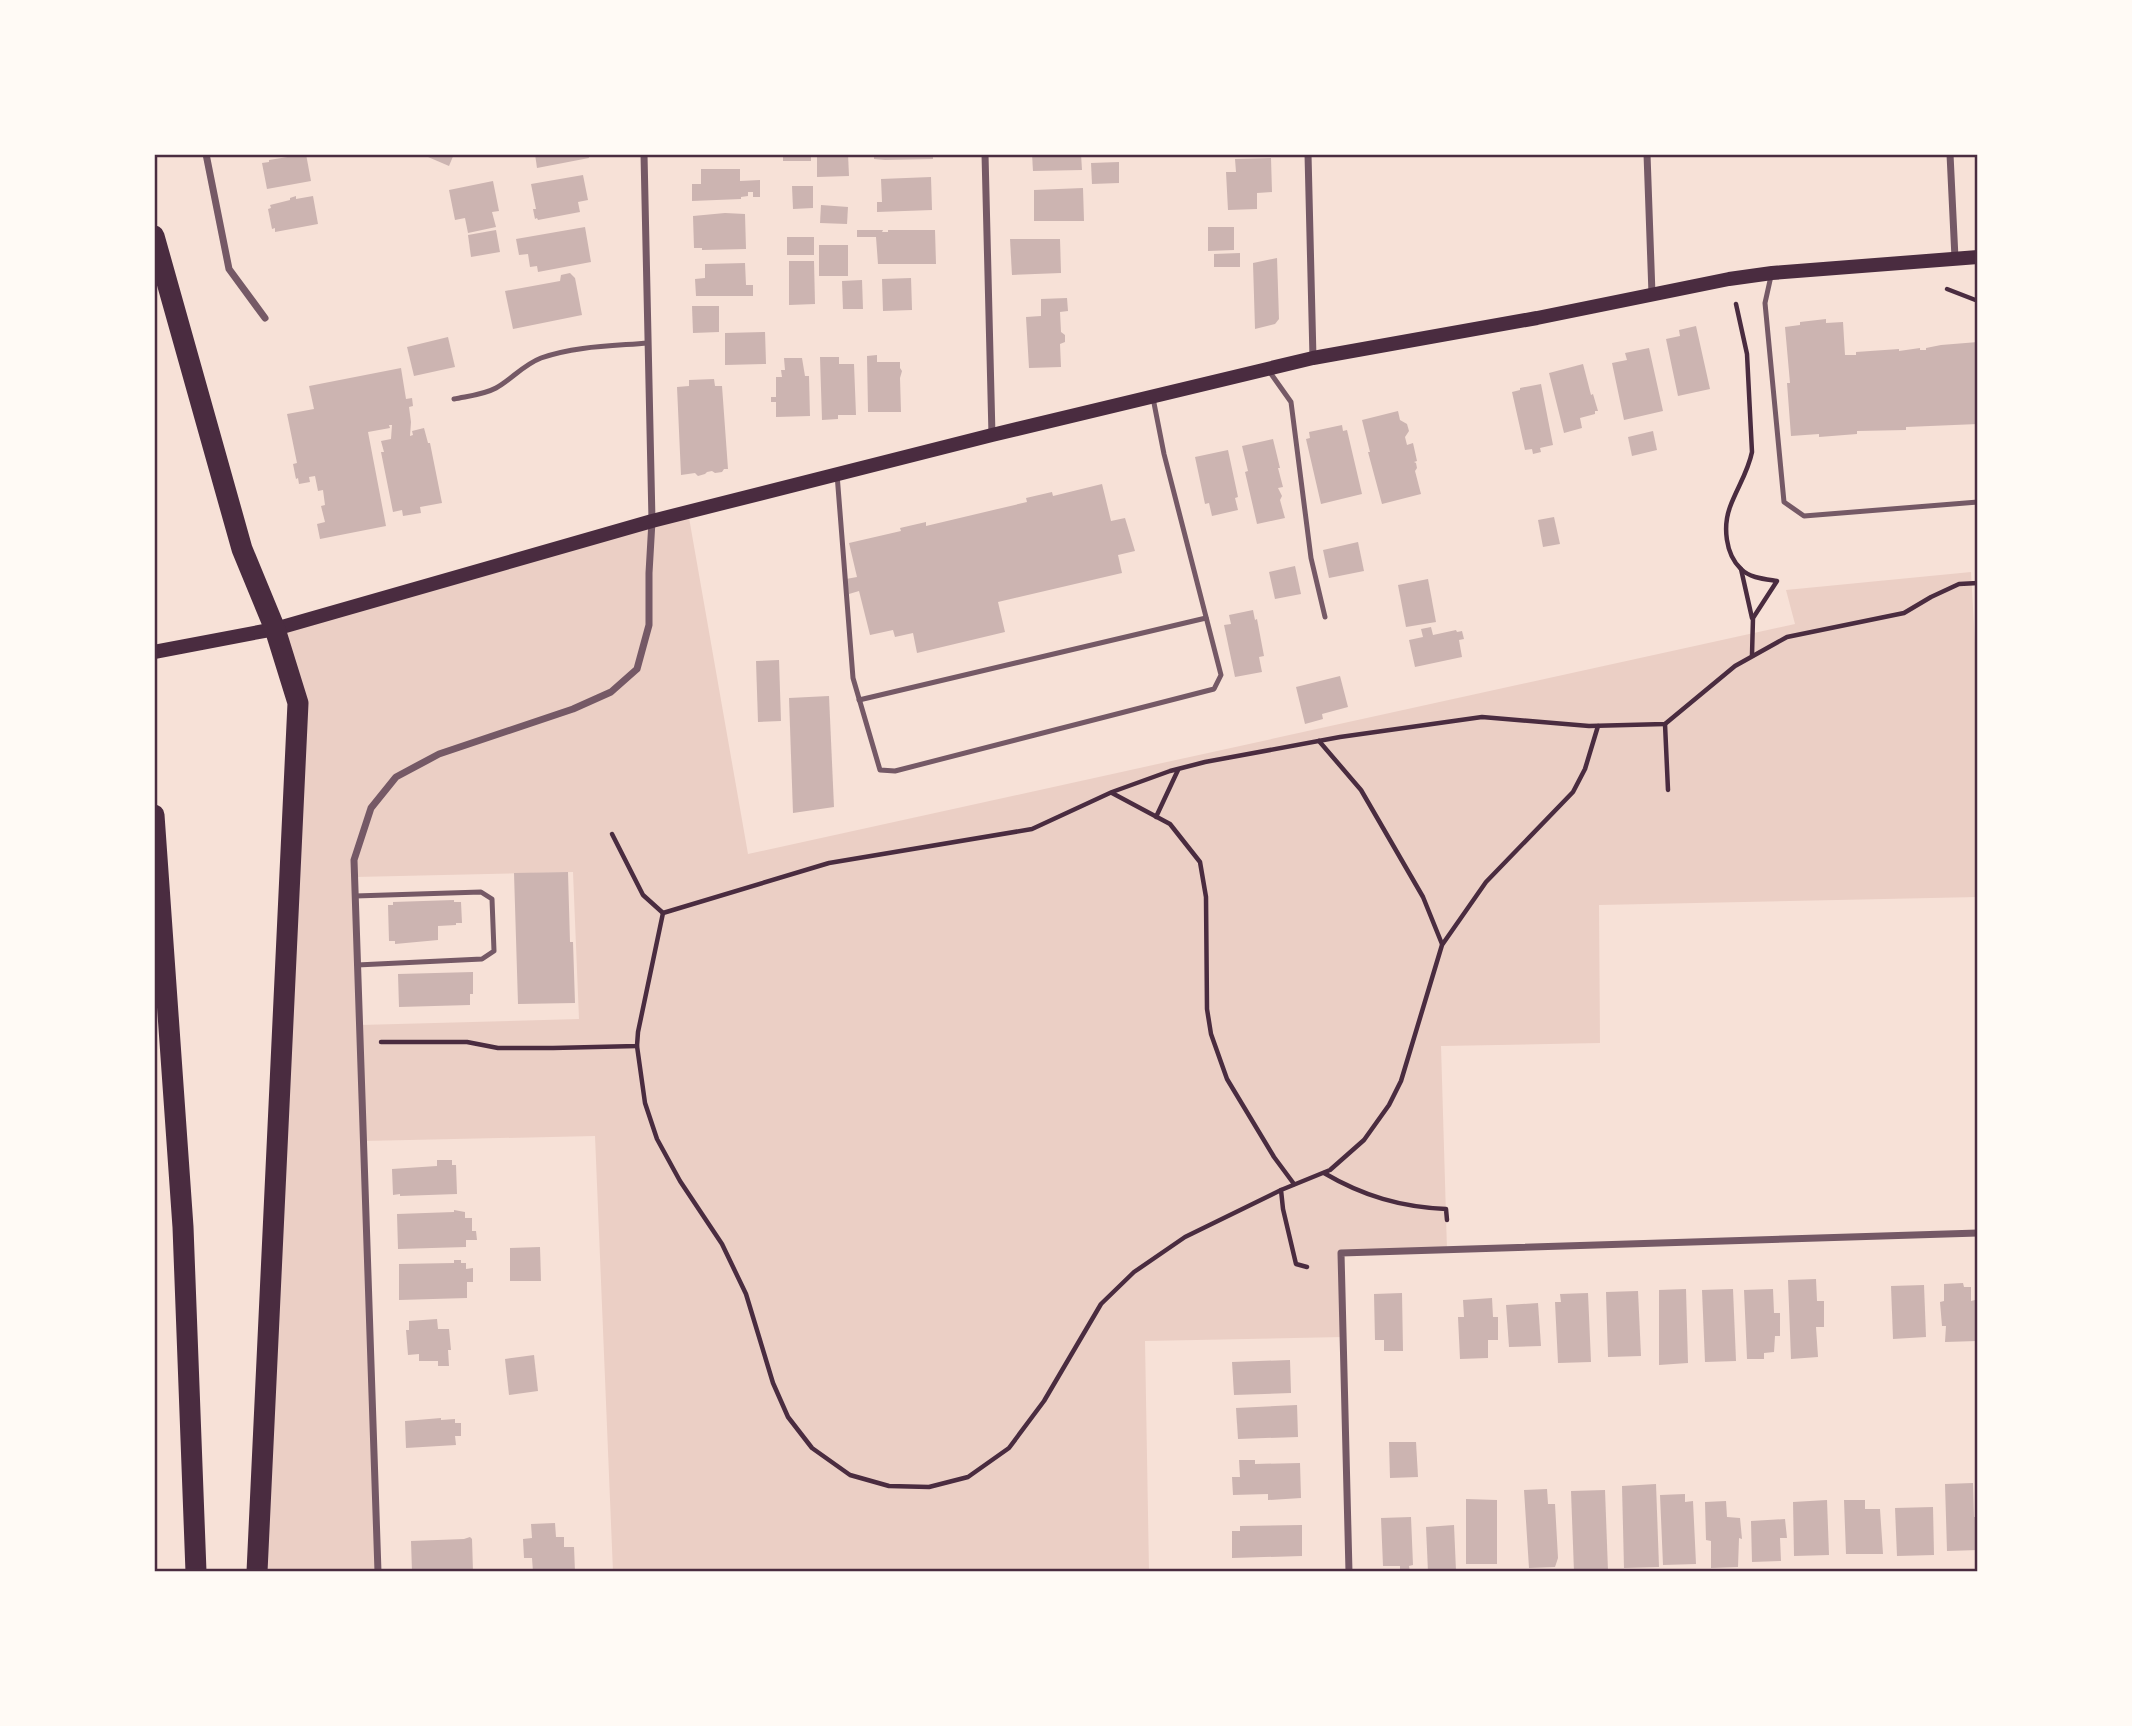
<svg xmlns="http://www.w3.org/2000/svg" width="2132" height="1726" font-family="Mulish,sans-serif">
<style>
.green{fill:#ebcfc5;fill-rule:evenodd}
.building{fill:#ccb4b1}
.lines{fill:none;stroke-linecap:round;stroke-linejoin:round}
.path{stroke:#4a2c40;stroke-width:4.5}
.service{stroke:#755966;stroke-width:5}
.minor{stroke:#755966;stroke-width:7}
.secondary{stroke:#4a2c40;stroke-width:14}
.motorway{stroke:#4a2c40;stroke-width:21}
.neatline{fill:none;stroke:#4a2c40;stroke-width:2.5}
</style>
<rect width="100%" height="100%" fill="#f7e1d7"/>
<path class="green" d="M688 512 748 854 1795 624 1786 590 1971 572 1978 697V897L1599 905 1600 1043 1441 1046 1447 1250 1341 1253 1343 1337 1145 1341 1149 1572H613L595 1136 364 1141 378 1572H257L298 703 275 629ZM573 872 579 1019 360 1025 355 877Z"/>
<g class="building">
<polygon points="306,154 311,181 267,189 262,163 269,162 269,160"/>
<polygon points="421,154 454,154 449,166"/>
<polygon points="535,154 588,154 589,158 537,168"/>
<rect x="783" y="154" width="28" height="7"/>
<polygon points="817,154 848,154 849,176 817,177"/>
<polygon points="874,154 933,154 933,159 885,160 874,159"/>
<polygon points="1032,154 1081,154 1082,170 1033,171"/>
<polygon points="1271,158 1272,192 1257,193 1257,209 1228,210 1226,172 1236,172 1235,159"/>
<polygon points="1119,162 1119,183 1092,184 1091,163"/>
<polygon points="701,169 740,169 740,181 760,180 760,197 753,197 753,192 748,192 748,196 741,197 741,199 692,201 692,184 701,184"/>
<polygon points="583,175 588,200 578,202 580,212 538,220 537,218 535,219 533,209 536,209 531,184"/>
<polygon points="931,177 932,210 877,212 877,202 882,202 881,179"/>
<polygon points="493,181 499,211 492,212 496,227 468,233 465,218 455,220 449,190"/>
<polygon points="792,186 813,186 813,208 793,209"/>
<polygon points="1083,188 1084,221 1034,221 1034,190"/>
<polygon points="296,196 296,199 313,196 318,224 275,232 275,228 272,229 268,209 271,208 270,205 290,200 290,198"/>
<polygon points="821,205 848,207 847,224 820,223"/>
<polygon points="725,213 745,214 746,249 702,250 702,248 694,248 693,216"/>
<polygon points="585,227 591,262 538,272 537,266 530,267 528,254 519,255 516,239"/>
<polygon points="1208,227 1234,227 1234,250 1208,251"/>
<polygon points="496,230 500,252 471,257 468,235"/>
<polygon points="857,230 883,230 882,232 888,232 888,230 935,230 936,264 878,264 876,237 857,237"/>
<rect x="787" y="237" width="27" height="18"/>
<polygon points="1010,239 1060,239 1061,273 1012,275"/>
<rect x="819" y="245" width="29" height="31"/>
<polygon points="1240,253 1240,267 1214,267 1214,254"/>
<polygon points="1277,258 1279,319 1275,324 1255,329 1253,263"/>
<polygon points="789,261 814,261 815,304 789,305"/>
<polygon points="745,263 746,285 753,285 753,296 696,296 695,279 705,278 705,264"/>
<polygon points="570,273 575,278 582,315 513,329 505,291 560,281 561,275"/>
<polygon points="911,278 912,310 883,311 882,279"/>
<polygon points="862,280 863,309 843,309 842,281"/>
<polygon points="1067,298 1068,311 1060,312 1061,332 1065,335 1065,342 1060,344 1061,367 1029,368 1026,317 1041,316 1041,299"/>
<polygon points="692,306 719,306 719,332 693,333"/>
<polygon points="1826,319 1826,323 1843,322 1845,355 1856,355 1856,352 1899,349 1899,351 1920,348 1920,350 1926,350 1926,348 1941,345 1978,342 1978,424 1906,427 1906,430 1857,431 1857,434 1819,437 1819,434 1791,436 1787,383 1790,383 1785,327 1800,325 1800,322"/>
<polygon points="1696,326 1710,389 1678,396 1666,339 1680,336 1679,330"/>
<polygon points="765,332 766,364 725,365 725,333"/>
<polygon points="448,337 455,367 414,376 407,347"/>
<polygon points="1649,348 1663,411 1624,420 1612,363 1627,360 1625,353"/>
<polygon points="877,355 877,362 900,362 900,368 902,371 900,378 901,412 868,412 867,356"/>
<polygon points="820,357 839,357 839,364 854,364 856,415 838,415 838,419 822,420"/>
<polygon points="784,358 802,358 805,376 809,376 810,416 776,417 776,402 771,402 771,397 776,397 776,377 782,377 781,370 785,370"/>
<polygon points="1583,364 1591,395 1593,394 1598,411 1595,411 1595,414 1580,418 1582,428 1564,433 1549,373"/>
<polygon points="401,368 406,399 412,398 413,406 409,407 411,422 410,436 413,435 412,431 424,428 428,443 430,443 442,503 420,507 421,513 403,516 402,510 393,512 381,452 384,452 381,441 391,439 392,425 389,425 390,428 368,432 386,526 320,539 317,524 325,522 321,506 325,505 323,490 318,491 315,476 309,477 310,482 299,484 298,478 296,479 293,464 297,463 287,414 314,409 309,386"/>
<polygon points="714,379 715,386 722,386 728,469 724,469 722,472 715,473 712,471 707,472 705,474 698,476 695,473 681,475 677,387 689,386 689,380"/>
<polygon points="1541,384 1553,445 1540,448 1541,452 1533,454 1532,449 1525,450 1512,392 1520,390 1520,388"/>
<polygon points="1398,411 1400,420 1407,424 1409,431 1405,437 1407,445 1413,443 1417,461 1414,462 1416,463 1417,468 1415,471 1421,494 1382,504 1368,452 1370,452 1362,420"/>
<polygon points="1342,425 1343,431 1347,430 1362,494 1321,504 1306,439 1310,438 1309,432"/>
<polygon points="1653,431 1657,450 1632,456 1628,437"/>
<polygon points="1273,439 1280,468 1278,468 1283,487 1278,488 1282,496 1280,500 1285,518 1257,524 1245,472 1248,471 1242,446"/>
<polygon points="1228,450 1238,497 1235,498 1238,510 1212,516 1209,503 1205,504 1195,457"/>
<polygon points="1102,484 1111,521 1125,518 1135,551 1118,555 1122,573 998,602 1005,632 917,653 913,633 895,637 893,630 870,635 859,591 849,594 846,579 857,577 849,543 901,531 900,528 926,522 926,526 1027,502 1026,498 1052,492 1053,496"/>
<polygon points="1554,517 1560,544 1543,547 1538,520"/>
<polygon points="1358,542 1364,571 1329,578 1323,550"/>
<polygon points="1295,566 1301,594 1275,599 1269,572"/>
<polygon points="1428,579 1436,622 1406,627 1398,585"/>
<polygon points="1253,610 1255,620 1257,619 1264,656 1259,657 1262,672 1235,677 1224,625 1231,624 1229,615"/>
<polygon points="1431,627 1433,635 1456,630 1457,632 1462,631 1464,639 1459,640 1462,657 1415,667 1409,640 1423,637 1421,629"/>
<polygon points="779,660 781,721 758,722 756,661"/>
<polygon points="1340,676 1348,707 1322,714 1323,719 1305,724 1296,687"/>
<polygon points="829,696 834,807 793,813 789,698"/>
<polygon points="568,872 570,942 573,942 575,1003 518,1004 514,873"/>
<polygon points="454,900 454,902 461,902 462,923 456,923 456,925 438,926 438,940 395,944 395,941 389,941 388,905 393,905 393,902"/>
<polygon points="473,972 473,994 470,994 470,1005 399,1007 398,974"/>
<polygon points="437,1160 452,1160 452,1165 456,1165 457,1194 400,1196 400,1194 393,1195 392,1169 437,1166"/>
<polygon points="454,1210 465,1212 465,1218 472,1218 472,1231 476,1231 477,1240 466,1240 466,1247 398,1249 397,1214 454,1212"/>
<polygon points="540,1247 541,1281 510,1281 510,1248"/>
<polygon points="454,1260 461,1260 461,1263 466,1263 466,1269 473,1268 473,1282 467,1282 467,1298 399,1300 399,1264 454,1263"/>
<polygon points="1816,1279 1817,1301 1824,1301 1824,1327 1816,1327 1818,1357 1791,1359 1788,1280"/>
<polygon points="1963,1283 1964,1287 1971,1287 1971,1301 1975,1300 1977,1341 1945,1342 1946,1326 1942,1326 1940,1302 1944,1301 1944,1284"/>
<polygon points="1924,1285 1926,1337 1893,1339 1891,1286"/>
<polygon points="1686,1289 1688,1363 1659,1365 1659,1290"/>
<polygon points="1733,1289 1736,1361 1705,1362 1702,1290"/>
<polygon points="1773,1289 1774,1313 1780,1313 1780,1336 1775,1336 1774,1352 1764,1353 1764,1359 1747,1359 1744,1290"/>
<polygon points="1638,1291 1641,1356 1608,1357 1606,1292"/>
<polygon points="1402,1293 1403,1351 1384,1351 1384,1340 1375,1340 1374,1294"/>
<polygon points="1588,1293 1591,1362 1558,1363 1555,1302 1561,1302 1560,1294"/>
<polygon points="1492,1298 1493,1317 1498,1317 1498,1340 1488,1340 1488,1358 1460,1359 1458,1317 1464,1317 1463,1300"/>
<polygon points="1538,1303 1541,1346 1509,1347 1506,1305"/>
<polygon points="437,1319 438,1329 449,1329 451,1350 448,1350 449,1366 438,1366 438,1361 419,1361 419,1354 408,1355 406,1330 409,1330 409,1321"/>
<polygon points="534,1355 538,1391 509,1395 505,1359"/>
<polygon points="1290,1360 1291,1393 1234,1395 1232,1362"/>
<polygon points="1297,1405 1298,1437 1238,1439 1236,1408"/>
<polygon points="441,1418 441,1420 455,1419 455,1423 461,1423 461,1436 455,1436 456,1445 406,1448 405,1421"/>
<polygon points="1389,1442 1416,1442 1418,1477 1390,1478"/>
<polygon points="1239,1460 1255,1460 1255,1464 1300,1463 1301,1498 1268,1500 1268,1494 1233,1495 1232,1477 1240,1477"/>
<polygon points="1973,1483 1974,1517 1978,1517 1978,1550 1947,1551 1945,1484"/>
<polygon points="1656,1484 1659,1567 1624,1568 1622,1486"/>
<polygon points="1547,1489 1548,1504 1555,1504 1558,1558 1555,1567 1529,1568 1524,1490"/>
<polygon points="1605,1490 1608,1571 1574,1572 1571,1491"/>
<polygon points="1685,1494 1685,1502 1693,1501 1696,1564 1663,1565 1660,1495"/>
<polygon points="1466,1499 1497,1500 1497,1564 1466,1564"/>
<polygon points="1827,1500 1829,1555 1794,1556 1793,1502"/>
<polygon points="1844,1500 1865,1500 1865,1509 1880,1509 1883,1554 1846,1554"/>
<polygon points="1726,1501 1727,1517 1740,1518 1742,1539 1739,1538 1738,1567 1711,1568 1711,1541 1706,1540 1705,1502"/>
<polygon points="1933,1507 1934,1555 1897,1556 1895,1508"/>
<polygon points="1411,1517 1413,1565 1409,1566 1410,1572 1400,1572 1400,1566 1383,1566 1381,1518"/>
<polygon points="1785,1519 1787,1538 1780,1538 1781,1561 1752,1562 1751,1521"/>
<polygon points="555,1523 556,1537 564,1537 564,1547 574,1547 575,1572 533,1572 532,1558 524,1558 523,1539 532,1538 531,1524"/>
<polygon points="1302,1525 1302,1556 1232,1558 1232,1531 1240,1531 1240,1526"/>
<polygon points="1454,1525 1456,1571 1428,1572 1426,1527"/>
<polygon points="470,1537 472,1539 473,1572 412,1572 411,1541 464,1539"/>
</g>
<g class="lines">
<g class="path">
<polyline points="1947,289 1978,301"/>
<path d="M1736 304 1747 354 1752 452C1748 472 1737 488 1730 507 1723 526 1725 554 1741 569 1750 578 1764 579 1777 581L1753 618 1752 655"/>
<polyline points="1741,569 1752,618"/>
<polyline points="1665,724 1668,790"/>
<polyline points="1319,741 1361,790 1423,897 1442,944"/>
<polyline points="1112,793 1170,824 1200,862 1206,897 1207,1009 1211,1034 1227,1079 1274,1157 1294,1184"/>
<polyline points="1156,817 1178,770"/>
<polyline points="612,834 643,895 663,913"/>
<polyline points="381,1042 467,1042 498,1048 553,1048 637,1046 638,1032 663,913 829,863 1032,829 1112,792 1170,771 1205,762 1340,737 1482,717 1589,726 1665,724 1735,666 1787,637 1904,613 1931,597 1959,584 1978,583"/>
<polyline points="637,1046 645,1103 657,1139 680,1181 722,1244 746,1294 773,1383 788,1417 812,1448 850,1475 889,1486 929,1487 968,1477 1009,1448 1044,1401 1101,1304 1134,1272 1185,1237 1281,1190"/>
<path d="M1324 1173C1363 1196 1401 1207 1446 1209L1447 1220"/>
<polyline points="1307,1267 1296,1264 1283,1209 1281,1190 1330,1170 1364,1140 1389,1105 1401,1081 1442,945 1486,882 1573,792 1585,769 1598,726"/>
</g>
<g class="service">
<polyline points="1771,276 1765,303 1784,502 1804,516 1978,502"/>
<polyline points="1269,371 1291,402 1311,558 1325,617"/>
<path d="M454 399C468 396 483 395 496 388 512 379 523 365 541 358 575 346 613 346 648 343"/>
<polyline points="837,474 853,678 880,770 895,771 1214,689 1221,675 1164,454 1153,398"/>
<polyline points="859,700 1206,618"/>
<polyline points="355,896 481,892 492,899 494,951 482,959 357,965"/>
</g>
<g class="minor">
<polyline points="206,154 229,269 265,318"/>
<polyline points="985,154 992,435"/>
<polyline points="1308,154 1313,358"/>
<polyline points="1647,154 1652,294"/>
<polyline points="1950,154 1955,258"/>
<polyline points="378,1572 354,860 371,808 396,777 439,754 573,709 611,692 637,669 649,625 649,573 652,521 644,154"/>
<polyline points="1349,1572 1341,1253 1978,1233"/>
</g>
<polyline class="secondary" points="154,652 275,629 652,521 992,435 1313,358 1537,318 1729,279 1772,273 1978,257"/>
<g class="motorway">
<polyline points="154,236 242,549 275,629 298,703 257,1572"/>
<polyline points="154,815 183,1227 196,1572"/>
</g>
</g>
<rect width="2132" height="1726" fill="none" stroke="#fffaf5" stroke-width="312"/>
<rect x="156" y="156" width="1820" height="1414" class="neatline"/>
</svg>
